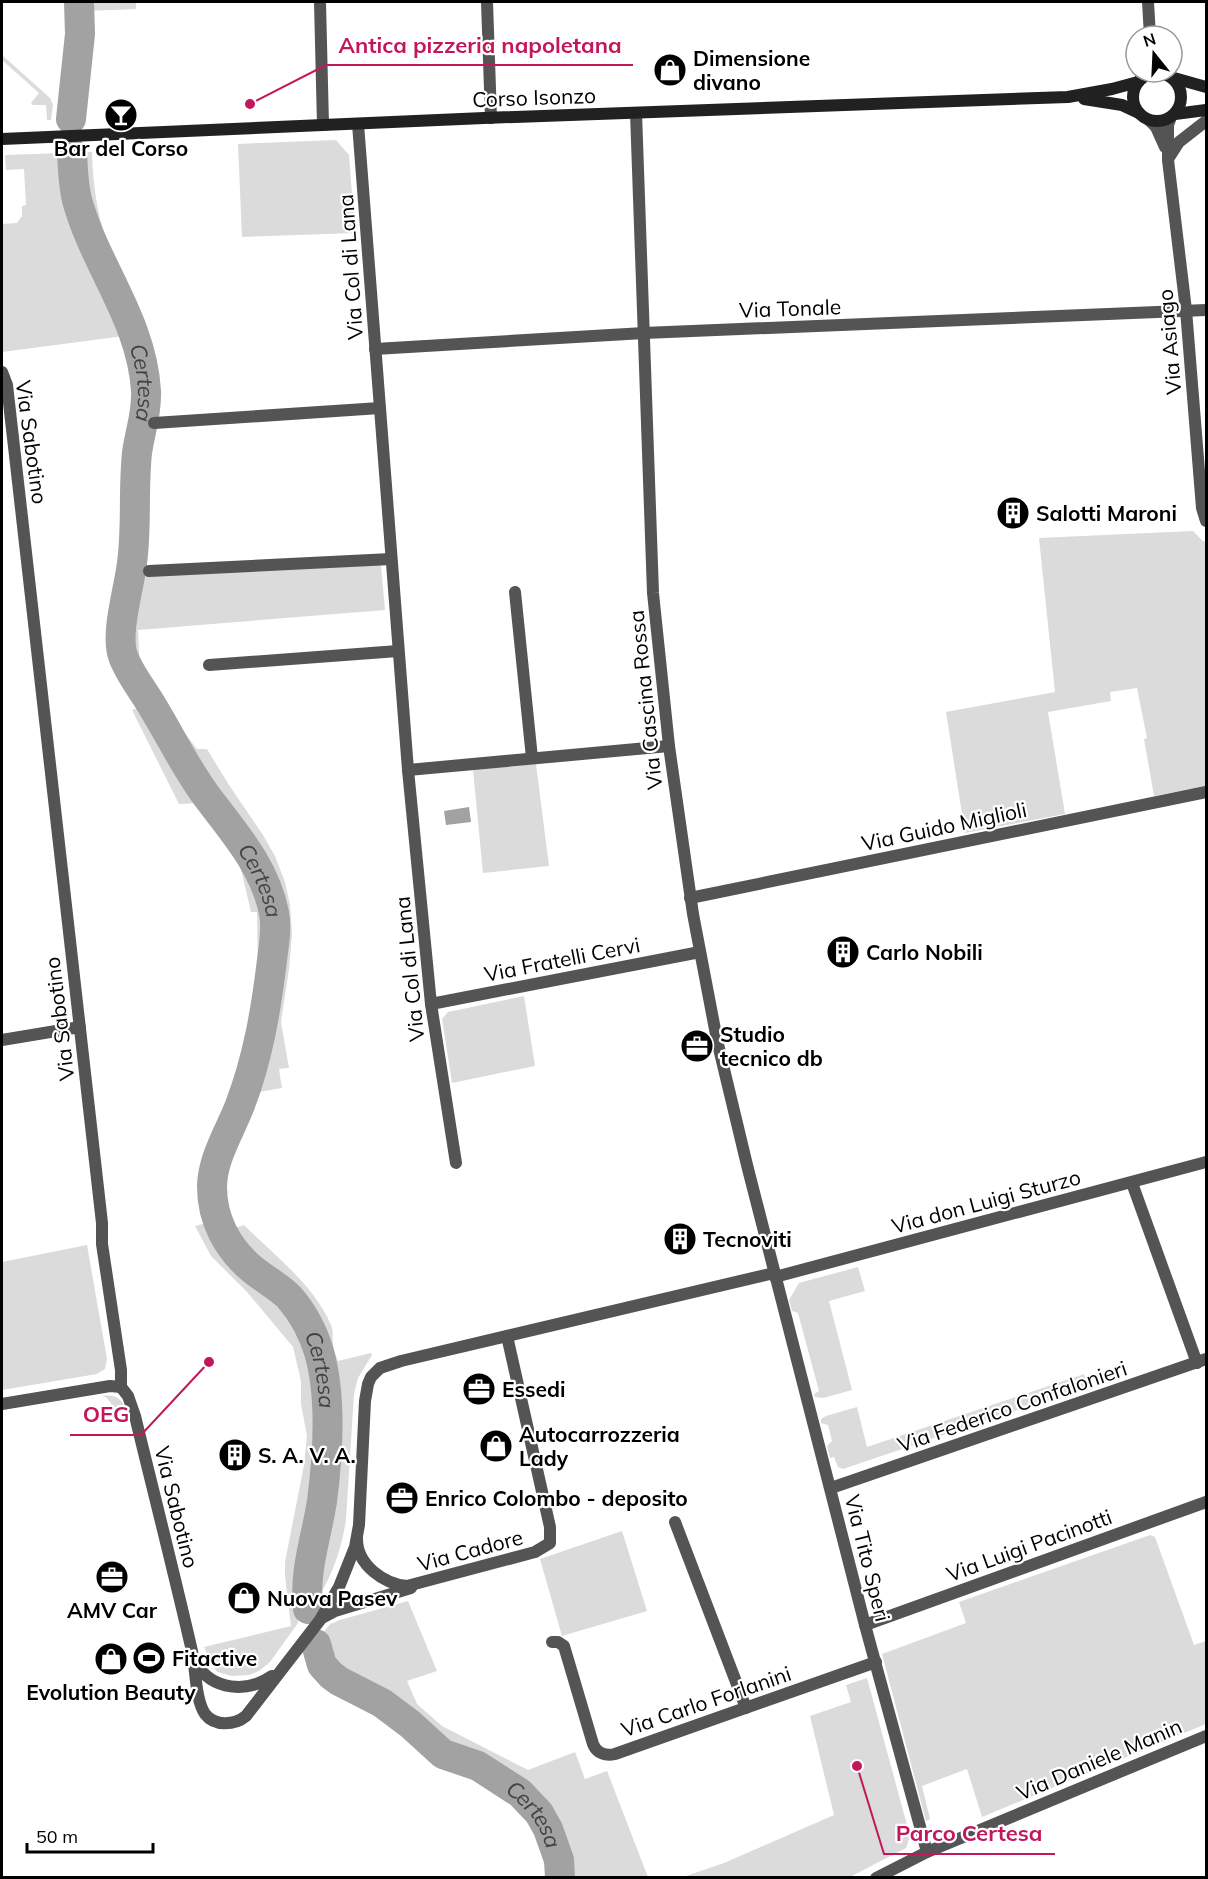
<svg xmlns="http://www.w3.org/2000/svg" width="1208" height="1879" font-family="Mulish,sans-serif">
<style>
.green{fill:#dbdbdb}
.water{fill:#a2a2a2}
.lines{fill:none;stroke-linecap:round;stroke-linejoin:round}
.river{stroke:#a2a2a2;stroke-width:30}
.street{stroke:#545454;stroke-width:12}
.secondary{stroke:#212121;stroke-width:12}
.labels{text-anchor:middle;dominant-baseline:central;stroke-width:4.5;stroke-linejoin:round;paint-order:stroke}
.poi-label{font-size:21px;font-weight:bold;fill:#000;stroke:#fff;text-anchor:start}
.street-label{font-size:21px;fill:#000;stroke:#fff}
.water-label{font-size:22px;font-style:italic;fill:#434343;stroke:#fff}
.leader{fill:none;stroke:#c2185b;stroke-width:2}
.callout-dot{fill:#c2185b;stroke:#fff;stroke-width:2}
.callout-label{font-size:22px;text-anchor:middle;font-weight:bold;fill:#c2185b;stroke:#fff;stroke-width:4.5;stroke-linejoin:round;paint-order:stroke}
</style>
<rect width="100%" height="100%" fill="#fff"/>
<g class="green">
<polygon points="85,2 136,2 136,9 87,11"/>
<polygon points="2,55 50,98 53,105 51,120 47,120 46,105 33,105 31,103 39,93 2,60"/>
<polygon points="336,140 349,155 355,233 242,237 238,144"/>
<path d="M83 152H92C93 199 102 235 119 278L90 210 84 173Z"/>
<polygon points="64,153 64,179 71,208 98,273 125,329 134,353 140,383 140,412 131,445 128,466 127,551 119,608 113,633 115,654 121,671 170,761 187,791 197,803 179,804 132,710 141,707 123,682 111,654 109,636 126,531 125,456 133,412 133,385 130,360 124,336 2,352 2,224 17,223 22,216 22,206 26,205 24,169 6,170 5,155"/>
<polygon points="1193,531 1203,541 1206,542 1206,786 1154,796 1144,739 1147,738 1137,688 1110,692 1111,701 1048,712 1065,814 965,833 946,712 1055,692 1039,538"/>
<path d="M374 563 381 566 385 610 138 630 140 672C120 639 131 602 137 567H142V576Z"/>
<path d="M166 709 197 749H207L229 785 263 835 275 856 285 882 290 905 292 934 289 969 281 1022 289 1068 279 1069 282 1088 253 1093C267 1059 271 1028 276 991 279 968 286 942 283 919 276 863 240 818 209 774 194 753 180 731 166 709Z"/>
<polygon points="536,764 549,866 483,873 473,770"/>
<polygon points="245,864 262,900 266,915 262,938 260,972 258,981 257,912 251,912 240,865"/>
<polygon points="524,996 535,1066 452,1083 442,1019 448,1012"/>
<path d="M228 1217 235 1228 244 1225C274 1255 314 1285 331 1325 334 1332 332 1336 333 1343 333 1349 336 1356 338 1361L371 1353 372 1355 358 1378 354 1394 346 1519C343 1543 332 1579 317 1598 310 1565 326 1518 331 1485 338 1441 335 1378 322 1335 317 1316 298 1286 282 1275 277 1272 270 1271 265 1268 260 1264 253 1258 248 1253 238 1243 233 1230 228 1217Z"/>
<polygon points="207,1223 216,1241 235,1263 280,1296 290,1307 302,1324 310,1344 316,1377 318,1443 318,1471 314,1508 296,1582 298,1623 270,1662 259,1671 249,1675 231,1676 218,1672 211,1665 204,1647 291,1626 285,1576 285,1562 304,1465 307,1436 301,1404 301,1381 293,1347 247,1292 211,1256 195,1226"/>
<polygon points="87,1245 107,1359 105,1369 97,1374 2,1390 2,1262"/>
<polygon points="858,1267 865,1291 829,1301 852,1390 823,1398 815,1397 814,1394 819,1391 798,1313 792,1311 789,1300 799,1283"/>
<polygon points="1084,1374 1088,1386 843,1469 838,1467 834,1457 830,1458 827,1446 832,1441 828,1425 821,1423 821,1419 826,1416 857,1407 867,1447"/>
<path d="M102 1396C116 1394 123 1399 127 1413L114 1415 111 1403 106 1397Z"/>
<polygon points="622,1531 647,1611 562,1636 540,1559"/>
<polygon points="1150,1535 1155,1537 1194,1645 1206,1641 1206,1724 982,1817 967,1769 922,1786 930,1819 926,1821 882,1654 966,1623 959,1602"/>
<polygon points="408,1601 437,1671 407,1681 417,1704 442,1726 528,1770 575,1752 585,1779 607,1771 648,1877 566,1877 568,1857 564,1840 542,1810 530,1796 506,1776 479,1758 434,1736 375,1692 342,1671 332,1658 323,1633 330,1624 340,1620"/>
<polygon points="867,1678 910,1836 906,1848 850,1877 683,1877 724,1863 834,1815 810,1716 851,1702 846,1685"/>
</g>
<polygon class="water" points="469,807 471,822 446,825 444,811"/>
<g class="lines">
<g class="river">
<polyline points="71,119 80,34 79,2"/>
<path id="s1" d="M72 153C73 169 73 184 77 200 95 266 142 320 146 391 147 414 140 431 137 453 133 490 137 527 132 563 129 589 115 633 123 656 129 673 142 689 151 704 170 735 186 769 208 798 235 834 265 867 274 913 277 928 274 944 272 960 266 1010 258 1058 240 1105 230 1131 212 1159 212 1187 212 1219 227 1248 252 1269 264 1279 278 1286 289 1297 303 1313 313 1332 319 1352 332 1397 328 1455 322 1501 316 1540 304 1569 308 1609"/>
<path id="s2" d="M316 1644 322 1665 331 1675 339 1681 382 1703 410 1724 443 1754 478 1766 520 1793 539 1813 548 1829 559 1860 560 1878"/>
</g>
<g class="street">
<polyline points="320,2 323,125"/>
<polyline points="487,2 491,118"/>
<polyline points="1148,2 1150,36"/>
<polyline points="1163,72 1166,75"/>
<polyline points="1141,79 1144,72"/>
<polyline points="636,113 653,593 669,746 693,914 717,1040 747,1165 865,1625 927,1852"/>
<polyline points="1171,117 1168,125 1168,160 1186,310 1202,508 1206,521"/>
<polyline points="1149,120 1156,127 1165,147"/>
<polyline points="358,124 408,770 431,1004 456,1163"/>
<polyline points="1168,159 1179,142 1206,121"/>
<polyline points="375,349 644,333 1206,310"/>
<path d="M2 372 7 385 102 1223V1244L121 1370V1387L128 1396 135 1416C154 1494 174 1573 192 1651 196 1669 195 1699 205 1714 215 1727 235 1725 246 1716L320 1620 339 1587 355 1547 359 1525 365 1401 368 1384 371 1377 380 1368 401 1361 774 1273"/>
<polyline points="154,423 380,408"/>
<polyline points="149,571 391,559"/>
<polyline points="515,592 532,758"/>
<polyline points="209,665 398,651"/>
<polyline points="408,770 669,746"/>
<polyline points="690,898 1206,792"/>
<polyline points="431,1004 700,952"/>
<polyline points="2,1040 80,1027"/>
<polyline points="1132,1183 1197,1363"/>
<polyline points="775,1277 1206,1162"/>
<polyline points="2,1404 110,1386 121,1387"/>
<polyline points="831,1488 1206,1359"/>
<polyline points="675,1522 746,1708"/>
<path d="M357 1539C357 1565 384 1584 407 1586L535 1552 550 1543V1527L507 1336"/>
<polyline points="322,1618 335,1611 411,1588"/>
<polyline points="865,1625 1206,1502"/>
<path d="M552 1642H558L564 1646 593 1744C597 1754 606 1756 615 1754L876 1662"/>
<path d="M196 1663C212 1691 248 1693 272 1676"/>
<polyline points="876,1878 927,1852 1206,1736"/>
</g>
<g class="secondary">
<circle cx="1157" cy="97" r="24"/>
<polyline points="1174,78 1206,87"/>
<polyline points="1084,99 1122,105 1139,113"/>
<polyline points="1175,114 1206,110"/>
<polyline points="2,139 484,118 1068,97 1112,89 1138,82"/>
</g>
</g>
<defs>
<g id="shop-disc" transform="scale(1.725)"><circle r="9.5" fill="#000" stroke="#fff"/><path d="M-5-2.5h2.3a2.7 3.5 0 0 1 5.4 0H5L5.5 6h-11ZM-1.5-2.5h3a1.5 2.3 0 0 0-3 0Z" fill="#fff"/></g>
<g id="bar-disc" transform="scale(1.725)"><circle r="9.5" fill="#000" stroke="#fff"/><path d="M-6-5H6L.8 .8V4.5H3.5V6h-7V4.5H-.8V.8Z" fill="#fff"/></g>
<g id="building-disc" transform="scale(1.725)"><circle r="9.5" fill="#000" stroke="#fff"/><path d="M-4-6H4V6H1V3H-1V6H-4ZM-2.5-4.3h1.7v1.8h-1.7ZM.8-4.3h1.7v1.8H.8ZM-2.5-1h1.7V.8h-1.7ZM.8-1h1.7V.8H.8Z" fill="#fff"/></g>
<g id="office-disc" transform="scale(1.725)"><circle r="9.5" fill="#000" stroke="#fff"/><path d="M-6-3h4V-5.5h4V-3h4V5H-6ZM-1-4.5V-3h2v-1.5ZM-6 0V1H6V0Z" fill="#fff"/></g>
<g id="stadium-disc" transform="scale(1.725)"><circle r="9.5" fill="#000" stroke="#fff"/><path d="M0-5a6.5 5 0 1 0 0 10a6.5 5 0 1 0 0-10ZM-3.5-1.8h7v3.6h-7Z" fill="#fff"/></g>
</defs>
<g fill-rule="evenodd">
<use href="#shop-disc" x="670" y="70"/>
<use href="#bar-disc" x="121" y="115"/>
<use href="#building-disc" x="1013" y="513"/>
<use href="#building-disc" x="843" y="952"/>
<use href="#office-disc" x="697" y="1046"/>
<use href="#building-disc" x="680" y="1239"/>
<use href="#office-disc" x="479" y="1389"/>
<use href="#shop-disc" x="496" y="1446"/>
<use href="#building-disc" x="235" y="1455"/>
<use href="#office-disc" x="402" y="1498"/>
<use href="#office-disc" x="112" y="1577"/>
<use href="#shop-disc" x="244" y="1598"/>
<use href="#stadium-disc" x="149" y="1658"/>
<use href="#shop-disc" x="111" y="1659"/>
</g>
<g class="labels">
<g class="poi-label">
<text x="693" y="58">Dimensione<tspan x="693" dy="24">divano</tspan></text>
<text x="121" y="148" text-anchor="middle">Bar del Corso</text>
<text x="1036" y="513">Salotti Maroni</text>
<text x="866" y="952">Carlo Nobili</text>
<text x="720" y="1034">Studio<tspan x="720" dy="24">tecnico db</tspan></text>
<text x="703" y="1239">Tecnoviti</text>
<text x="502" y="1389">Essedi</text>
<text x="519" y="1434">Autocarrozzeria<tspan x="519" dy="24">Lady</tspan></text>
<text x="258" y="1455">S. A. V. A.</text>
<text x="425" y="1498">Enrico Colombo - deposito</text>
<text x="267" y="1598">Nuova Pasev</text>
<text x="112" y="1610" text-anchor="middle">AMV Car</text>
<text x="172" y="1658">Fitactive</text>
<text x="111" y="1692" text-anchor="middle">Evolution Beauty</text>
</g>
<g class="street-label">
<text transform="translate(534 97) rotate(-2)">Corso Isonzo</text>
<text transform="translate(350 267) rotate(-94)">Via Col di Lana</text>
<text transform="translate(790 308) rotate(-2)">Via Tonale</text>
<text transform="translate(1169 342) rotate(-95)">Via Asiago</text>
<text transform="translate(32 442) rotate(82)">Via Sabotino</text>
<text transform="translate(645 700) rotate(-96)">Via Cascina Rossa</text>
<text transform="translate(944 826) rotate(-12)">Via Guido Miglioli</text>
<text transform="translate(562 959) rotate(-11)">Via Fratelli Cervi</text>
<text transform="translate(409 969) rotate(-96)">Via Col di Lana</text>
<text transform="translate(59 1019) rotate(-97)">Via Sabotino</text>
<text transform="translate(986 1201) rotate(-15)">Via don Luigi Sturzo</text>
<text transform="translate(1012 1406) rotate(-19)">Via Federico Confalonieri</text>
<text transform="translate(177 1507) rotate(76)">Via Sabotino</text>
<text transform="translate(1029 1545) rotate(-20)">Via Luigi Pacinotti</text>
<text transform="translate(470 1550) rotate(-15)">Via Cadore</text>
<text transform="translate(868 1558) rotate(76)">Via Tito Speri</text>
<text transform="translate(706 1701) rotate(-19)">Via Carlo Forlanini</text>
<text transform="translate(1099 1759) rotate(-23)">Via Daniele Manin</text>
</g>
<g class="water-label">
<text stroke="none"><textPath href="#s1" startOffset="243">Certesa</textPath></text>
<text stroke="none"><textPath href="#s1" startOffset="783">Certesa</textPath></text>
<text stroke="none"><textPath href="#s1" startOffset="1323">Certesa</textPath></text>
<text stroke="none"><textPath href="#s2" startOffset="286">Certesa</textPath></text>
</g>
</g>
<path class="leader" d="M250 104L326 65H633M209 1362L141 1435H70M857 1766L884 1854H1055"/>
<g class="callout-dot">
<circle cx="250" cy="104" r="6"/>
<circle cx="209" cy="1362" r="6"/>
<circle cx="857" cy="1766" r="6"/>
</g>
<g class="callout-label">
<text x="480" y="53">Antica pizzeria napoletana</text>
<text x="106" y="1422">OEG</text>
<text x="969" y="1841">Parco Certesa</text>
</g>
<rect width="1208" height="1879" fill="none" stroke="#000000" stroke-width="6"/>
<g transform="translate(1154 54) rotate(342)"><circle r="28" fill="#ffffff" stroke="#999999" stroke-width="1.5"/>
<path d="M0-4.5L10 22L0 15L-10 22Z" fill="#000000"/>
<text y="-9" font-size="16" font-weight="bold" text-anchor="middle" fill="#000000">N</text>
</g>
<path d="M27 1843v9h126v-9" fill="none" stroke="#000000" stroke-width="3"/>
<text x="36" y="1843" font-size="18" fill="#000000" stroke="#ffffff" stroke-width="4.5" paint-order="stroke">50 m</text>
</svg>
